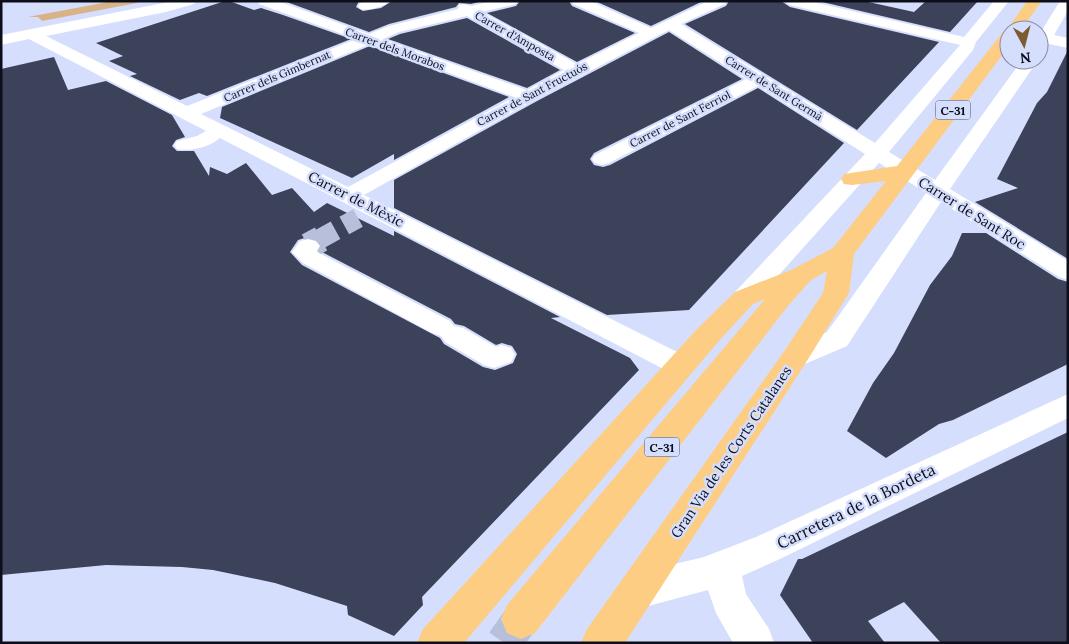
<svg xmlns="http://www.w3.org/2000/svg" width="1069" height="644" font-family="Lora,serif">
<style>
.green{fill:#d8b387}
.building{fill:#3c425a;fill-rule:evenodd}
.lines{fill:none;stroke-linecap:round;stroke-linejoin:round}
.minor-tunnel-far1{stroke:#b8bfdb;stroke-width:20;stroke-dasharray:20 10;stroke-linecap:butt}
.minor-tunnel{stroke:#b8bfdb;stroke-width:26;stroke-dasharray:26 13;stroke-linecap:butt}
.major-tunnel{stroke:#b8bfdb;stroke-width:36;stroke-dasharray:36 18;stroke-linecap:butt}
.minor{fill:#fff;fill-rule:evenodd}
.major{fill:#fdcd84;fill-rule:evenodd}
.labels{text-anchor:middle;dominant-baseline:central;stroke-width:5;stroke-linejoin:round;paint-order:stroke}
.far-street-label{font-size:11px;fill:#0c0f19;stroke:#d6defd}
.shield{fill:#d6defd;stroke:#494d5d;stroke-width:1}
.shield-label{font-size:12px;font-weight:bold;fill:#0c0f19}
.street-label{font-size:14px;fill:#0c0f19;stroke:#d6defd}
.near-street-label{font-size:16px;fill:#0c0f19;stroke:#d6defd}
</style>
<rect width="100%" height="100%" fill="#d6defd"/>
<polygon class="green" points="113,1 137,1 137,3 42,21 38,17 28,17"/>
<g class="building">
<polygon points="229,1 254,10 261,8 283,15 351,39 207,96 199,93 180,100 130,76 137,74 109,61 123,56 96,43 222,2"/>
<polygon points="284,1 359,1 356,7 363,11 381,8 392,1 483,1 471,4 459,3 456,7 389,24 369,32"/>
<polygon points="520,1 569,1 572,6 635,33 577,62 487,13 516,6"/>
<polygon points="595,1 703,1 651,26"/>
<polygon points="729,1 781,1 790,7 939,42 857,130 685,24 726,6"/>
<polygon points="818,1 864,1 914,12 926,1 978,1 950,32"/>
<polygon points="467,18 560,70 527,88 388,39 400,34"/>
<polygon points="669,32 742,79 594,153 590,159 594,165 603,167 610,165 758,88 844,143 689,310 607,315 394,208 394,180 539,100"/>
<polygon points="370,46 509,97 394,160 394,154 352,178 220,118 222,107"/>
<polygon points="1068,50 1068,259 975,202 1018,188 997,179 1037,103 1047,92"/>
<path d="M54 57 68 90 106 81 172 115 185 137 176 140 172 146 177 151H194L209 176 210 167 227 174 246 163 272 195 292 188 314 212 327 203 394 236V231L560 317 551 318 630 358 639 370 422 597 423 605 394 636 348 615 347 606 275 583 213 570 182 567 106 565 1 575V69ZM308 237 317 240 322 246 320 251 451 319 455 324 464 326 496 345 502 343 512 346 517 354 513 363 495 370 483 367 444 344 440 338 302 265 290 252 298 240Z"/>
<polygon points="962,233 986,233 1058,279 1068,282 1068,364 953,420 939,424 886,458 847,431 873,383 894,353 930,285 952,256"/>
<polygon points="1068,432 1068,643 941,643 904,602 868,621 885,643 813,643 780,595 798,559 802,559"/>
</g>
<g class="lines">
<polyline class="minor-tunnel-far1" points="318,240 358,218"/>
<polyline class="minor-tunnel" points="308,246 321,239"/>
<polyline class="major-tunnel" points="504,643 521,619"/>
<g class="minor">
<path d="M174 1H196L194 4 166 12 46 36 187 106 356 39 259 4 257 1H278L369 34 389 26 458 9 459 5 464 4 471 6 493 1H518L516 4 482 12 577 64 639 33 573 4 571 1H590L651 28 708 1H727L725 4 681 24 875 143 960 45 790 5 783 1H809L964 37 994 1H1009L976 42 973 50 889 152 935 180 1022 60H1038L950 189 1068 261V280L1059 277 941 202 847 346 805 364 795 367 785 364 781 357 785 350 827 332 926 193 879 163 753 304 744 306 735 304 731 298 735 292 865 154 758 86 609 163 602 165 595 163 592 159 595 155 746 79 669 30 538 98 364 195 691 359 695 366 691 373 681 376 671 373 220 138C210 147 190 152 177 149L174 145 177 141 197 136 206 131 29 39 1 45V35ZM467 16 564 70 527 90 383 39 399 32ZM370 44 514 97 348 187 201 114Z"/>
<path d="M367 1H390C384 7 368 11 360 9L358 6 360 3Z"/>
<polygon points="1060,1 1068,1 1068,11 1054,35 1068,38 1068,48 1049,44 1044,50 1039,52 1039,35"/>
<polygon points="308,239 316,241 320,246 317,251 319,253 450,321 454,326 463,328 496,347 501,345 511,348 515,355 511,362 494,368 484,365 445,342 441,336 432,333 303,263 292,252 300,241"/>
<polygon points="1068,394 1068,418 780,559 742,576 746,594 769,629 774,643 733,643 716,613 708,590 637,609 624,603 619,591 624,579 637,573 704,557 756,537"/>
</g>
<polygon class="major" points="1027,1 1042,1 1021,30 1009,30 1009,46 854,254 849,293 805,364 625,643 581,643 587,629 785,350 823,293 827,271 811,280 788,306 535,633 521,639 507,633 501,619 507,605 765,299 753,304 718,342 464,643 417,643 423,629 698,328 735,292 791,270 833,248 886,181 852,185 844,184 841,179 844,174 897,166 1003,32 1006,31"/>
</g>
<g class="labels">
<g class="far-street-label">
<text transform="translate(515 36) rotate(29)">Carrer d'Amposta</text>
<text transform="translate(395 49) rotate(20)">Carrer dels Morabos</text>
<text transform="translate(277 76) rotate(-23)">Carrer dels Gimbernat</text>
<text transform="translate(774 88) rotate(32)">Carrer de Sant Germà</text>
<text transform="translate(532 94) rotate(-28)">Carrer de Sant Fructuós</text>
<text transform="translate(680 119) rotate(-27)">Carrer de Sant Ferriol</text>
</g>
<g class="shield">
<rect x="935.5" y="100.5" width="35" height="19" rx="4"/>
<rect x="644.5" y="437.5" width="35" height="19" rx="4"/>
</g>
<g class="shield-label">
<text x="953" y="110">C-31</text>
<text x="662" y="447">C-31</text>
</g>
<g class="street-label">
<text transform="translate(356 199) rotate(27)">Carrer de Mèxic</text>
<text transform="translate(972 213) rotate(32)">Carrer de Sant Roc</text>
<text transform="translate(731 452) rotate(-56)">Gran Via de les Corts Catalanes</text>
</g>
<g class="near-street-label">
<text transform="translate(856 506) rotate(-26)">Carretera de la Bordeta</text>
</g>
</g>
<rect width="1069" height="644" fill="none" stroke="#0c0f19" stroke-width="5"/>
<g transform="translate(1024 45) rotate(173)"><circle r="24" fill="#d6defd" stroke="#858ba2"/>
<path d="M0-4L9 19L0 12L-9 19Z" fill="#7c5b31"/>
<text y="-8" font-size="14" font-weight="bold" text-anchor="middle" fill="#0c0f19">N</text>
</g>
</svg>
